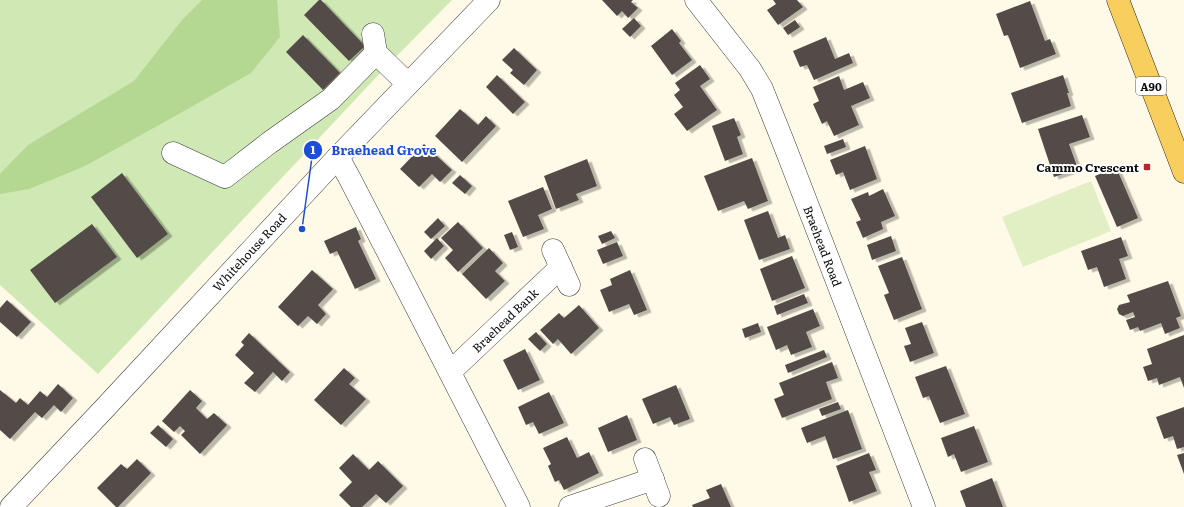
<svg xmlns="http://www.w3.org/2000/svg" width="1184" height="507" font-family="Literata,serif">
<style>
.green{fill:#d0e8b3}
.forest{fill:#b4d892}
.pitch{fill:#e2efc4}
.building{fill:#534b47;filter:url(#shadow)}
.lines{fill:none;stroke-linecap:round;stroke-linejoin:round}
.minor-casing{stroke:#3d3d3d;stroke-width:23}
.major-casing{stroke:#1b1b1b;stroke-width:23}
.minor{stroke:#fff;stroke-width:22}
.major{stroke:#f8ce5e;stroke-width:22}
.poi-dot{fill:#b82430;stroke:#fff;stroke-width:1.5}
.labels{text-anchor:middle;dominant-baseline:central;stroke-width:4;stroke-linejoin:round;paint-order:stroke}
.shield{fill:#fff;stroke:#545454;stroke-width:1}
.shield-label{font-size:11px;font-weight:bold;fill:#0a0a0a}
.poi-label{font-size:12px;font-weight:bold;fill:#0a0a0a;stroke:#fff;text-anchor:end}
.street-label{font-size:12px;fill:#0a0a0a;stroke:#fff}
.leader{fill:none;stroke:#1d4ed8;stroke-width:1.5}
.callout-dot{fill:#1d4ed8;stroke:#fff;stroke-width:1.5}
.mark-label{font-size:12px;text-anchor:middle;font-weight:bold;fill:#fff}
.callout-label{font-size:13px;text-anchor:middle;font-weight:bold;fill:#1d4ed8;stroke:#fff;stroke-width:4;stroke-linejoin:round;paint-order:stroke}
</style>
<defs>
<filter id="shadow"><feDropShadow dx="4.5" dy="2.5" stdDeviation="0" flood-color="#0004"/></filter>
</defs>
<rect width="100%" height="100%" fill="#fff9e7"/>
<polygon class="green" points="0,0 452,0 383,70 98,374 0,285"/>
<polygon class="forest" points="202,0 277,0 280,37 251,73 177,115 85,166 29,189 0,194 0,174 28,145 134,81 182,20"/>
<polygon class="pitch" points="1091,181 1111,231 1023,267 1002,217"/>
<g class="building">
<polygon points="319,0 321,0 365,46 349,61 304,15"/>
<polygon points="602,0 633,0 631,2 638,8 628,18 622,11 617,16"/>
<polygon points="773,0 797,0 803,7 778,25 767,10 776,4"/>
<polygon points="1030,1 1045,41 1050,39 1056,54 1020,68 1008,35 1004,36 996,14"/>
<polygon points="634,18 641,26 630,37 622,29"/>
<polygon points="795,20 800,27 788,35 783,28"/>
<polygon points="672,29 681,41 679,43 692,60 672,75 651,46"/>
<polygon points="303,35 340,73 323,90 286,52"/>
<polygon points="826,37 835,59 849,53 853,63 814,80 807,65 800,67 793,51"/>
<polygon points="514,48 537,70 524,85 510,73 513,70 502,60"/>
<polygon points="700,65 710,79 700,86 717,110 687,131 674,114 683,107 674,95 680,90 675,83"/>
<polygon points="497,75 525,102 513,114 486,87"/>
<polygon points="1063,75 1069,93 1067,93 1071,106 1022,123 1011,93"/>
<polygon points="839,76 844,90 863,82 870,98 851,106 859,125 834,136 827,121 822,124 813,104 819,101 813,87"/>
<polygon points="460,109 478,125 486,116 496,126 462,162 435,136"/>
<polygon points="1082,115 1090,137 1069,144 1078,169 1054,177 1038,129"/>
<polygon points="734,118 741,135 737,137 743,154 725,161 712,126"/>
<polygon points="843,139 846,147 827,154 824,146"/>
<polygon points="424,144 452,170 440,182 432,174 419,187 400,169"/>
<polygon points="865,146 877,179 850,190 843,172 836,175 830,160"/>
<polygon points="752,158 768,201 748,209 744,201 718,211 704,176"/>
<polygon points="587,159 597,186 576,194 579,200 556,209 544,176"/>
<polygon points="1116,167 1138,218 1117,227 1095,176"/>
<polygon points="122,173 168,234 137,258 91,197"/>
<polygon points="460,175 472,186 465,194 452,183"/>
<polygon points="543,187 552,209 538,215 544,229 523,237 508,201"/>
<polygon points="883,189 895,216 881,222 883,229 863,238 856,222 861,220 851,199 868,192 869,196"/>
<polygon points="768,211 778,238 785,235 790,249 759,260 744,220"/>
<polygon points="438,218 445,226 431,239 424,232"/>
<polygon points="458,222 483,248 458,272 445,258 453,250 441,238"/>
<polygon points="92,224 117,257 55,303 30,270"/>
<polygon points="356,227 361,239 358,241 376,279 355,289 337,251 330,254 324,241"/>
<polygon points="611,231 615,238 602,244 598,236"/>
<polygon points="512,232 518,247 510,250 504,235"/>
<polygon points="891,236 896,251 872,260 867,245"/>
<polygon points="1121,237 1128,256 1119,259 1126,279 1104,287 1097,267 1088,270 1081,251"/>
<polygon points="437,238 444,246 431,259 424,251"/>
<polygon points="617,242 623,256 603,264 597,250"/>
<polygon points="489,248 503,263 495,271 505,281 486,299 462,274"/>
<polygon points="792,256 805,288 772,301 760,269"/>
<polygon points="902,257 922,309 894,320 884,295 889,293 878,266"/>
<polygon points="312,270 333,289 318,305 326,314 317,324 308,316 298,326 278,307"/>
<polygon points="630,270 647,310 634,315 629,304 609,312 600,290 612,285 610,279"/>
<polygon points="1168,281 1181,316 1176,318 1180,328 1165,334 1161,323 1140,331 1138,327 1130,330 1126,320 1135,317 1133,312 1123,316 1119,314 1117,309 1119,305 1130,302 1127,295"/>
<polygon points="804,294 808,303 777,315 774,306"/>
<polygon points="7,300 31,322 17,337 0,322 0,308"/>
<polygon points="579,305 599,328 571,354 558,339 553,344 540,330 559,313 564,318"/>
<polygon points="813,309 820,326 806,332 812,347 791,355 787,345 776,350 767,327"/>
<polygon points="922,322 934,353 910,362 904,346 911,344 905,328"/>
<polygon points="758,323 761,332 745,338 742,329"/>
<polygon points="536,332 547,344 540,351 528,339"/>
<polygon points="249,333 290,372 282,381 273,372 255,392 244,383 254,373 235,355 244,345 241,342"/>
<polygon points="1184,335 1184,388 1180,377 1159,385 1157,378 1148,381 1143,367 1152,364 1147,349"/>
<polygon points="525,349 540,380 518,390 503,360"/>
<polygon points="824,350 827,357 788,373 785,365"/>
<polygon points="832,362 838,378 826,382 832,399 782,418 774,399 784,395 779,383"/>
<polygon points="946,366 965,414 940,423 929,396 923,398 915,377"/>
<polygon points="344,368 355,378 349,384 366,399 341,425 314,400"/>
<polygon points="58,384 73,398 61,412 54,405 42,418 35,412 10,439 0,430 0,390 16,403 20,398 28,405 40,391 47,397"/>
<polygon points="676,385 690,419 674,425 670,417 653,424 642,399"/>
<polygon points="190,390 202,401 196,408 207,419 214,413 227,425 200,454 181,435 185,431 180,426 174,432 162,421"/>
<polygon points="549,392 564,423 539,434 533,422 526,425 518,407"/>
<polygon points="838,402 841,409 822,416 819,409"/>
<polygon points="1184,407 1184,447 1177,449 1173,436 1164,439 1156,417"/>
<polygon points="848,410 862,449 833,459 825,436 807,443 801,428"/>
<polygon points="627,415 637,440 608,452 598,428"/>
<polygon points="158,425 173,439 166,447 150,433"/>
<polygon points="974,426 988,462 961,472 954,454 948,457 941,438"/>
<polygon points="567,437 577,458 589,452 599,473 564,490 559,480 555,482 548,466 551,464 543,448"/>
<polygon points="869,453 876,470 869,472 877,491 849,502 836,466"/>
<polygon points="1184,453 1184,474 1177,455"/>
<polygon points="353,454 369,470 378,461 403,486 386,503 376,494 362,507 351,507 339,495 352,482 339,468"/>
<polygon points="137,459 151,473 118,507 116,507 97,488 121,464 127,469"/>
<polygon points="992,478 1003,507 966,507 960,491"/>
<polygon points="721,484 731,507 693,507 692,505 710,498 706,490"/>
</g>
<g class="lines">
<g class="minor-casing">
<g id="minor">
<polyline points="696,0 750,69 762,89 784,144 924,507"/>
<polyline points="376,53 408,84"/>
<polyline points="173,153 225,177 269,143 331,99 376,53 373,34"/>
<polyline points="338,157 350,179 406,287 519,507"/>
<polyline points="553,250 569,285"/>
<polyline points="450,372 561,267"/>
<polyline points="645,459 659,496"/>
<polyline points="11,507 103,410 338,157 489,0"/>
<polyline points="570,507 653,479"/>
</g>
</g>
<g class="major-casing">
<polyline id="major" points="1118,0 1184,172"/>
</g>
<use href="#minor" class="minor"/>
<use href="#major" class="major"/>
</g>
<rect class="poi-dot" x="1143" y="163" width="8" height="8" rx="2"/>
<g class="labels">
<rect class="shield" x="1136" y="77" width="30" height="18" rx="3"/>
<g class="shield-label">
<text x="1151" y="86">A90</text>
</g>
<g class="poi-label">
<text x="1139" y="167">Cammo Crescent</text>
</g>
<g class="street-label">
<text transform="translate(823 246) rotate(69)">Braehead Road</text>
<text transform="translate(249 252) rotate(-47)">Whitehouse Road</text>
<text transform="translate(505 320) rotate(-44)">Braehead Bank</text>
</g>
</g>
<path class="leader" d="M302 229L313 150"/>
<g class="callout-dot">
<circle cx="302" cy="229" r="4"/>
<circle cx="313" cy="150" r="10"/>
</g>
<g class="mark-label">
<text x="313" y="154">1</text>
</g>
<g class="callout-label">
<text x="384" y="155">Braehead Grove</text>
</g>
</svg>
